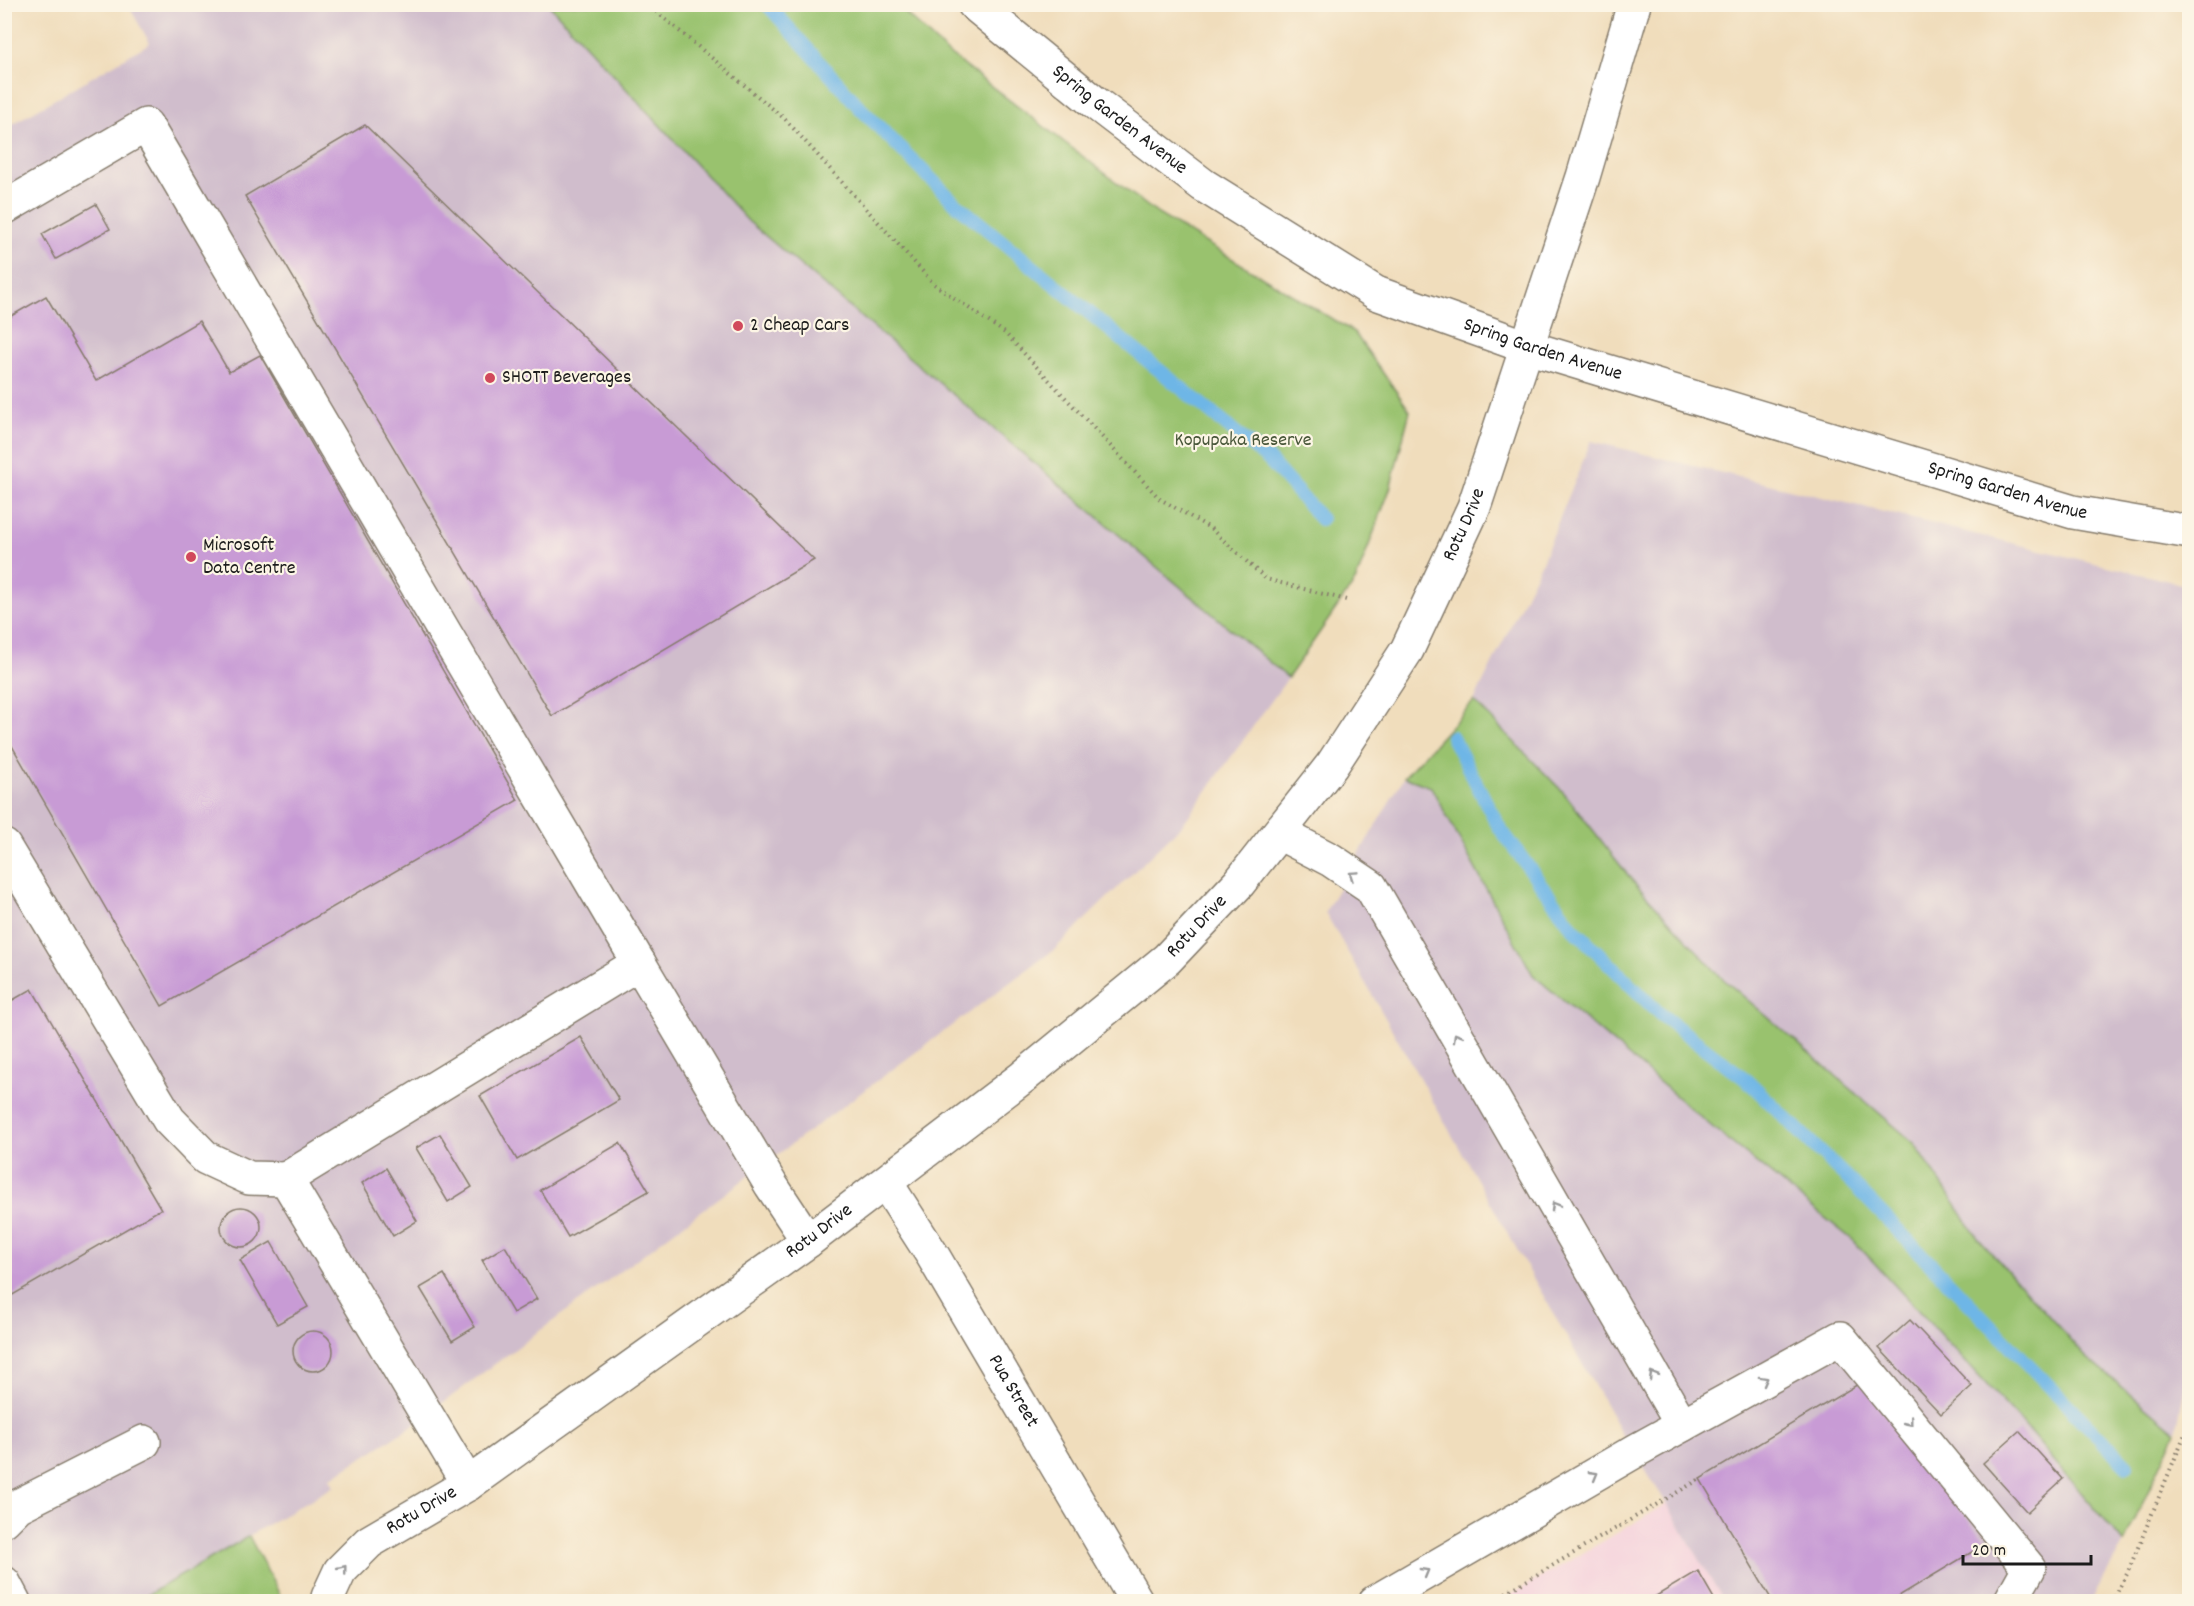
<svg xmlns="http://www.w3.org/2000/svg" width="2194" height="1606" font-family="Dekko,sans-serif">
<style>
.built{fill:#f4cfdc}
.industrial{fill:#d0bdcc}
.green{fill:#99c26e;stroke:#5a6f45;stroke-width:1.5}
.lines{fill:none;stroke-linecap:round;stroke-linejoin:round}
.stream{stroke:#6eb6e6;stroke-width:14}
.building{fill:#c89bd5}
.minor-casing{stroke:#867c6c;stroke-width:36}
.path{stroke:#867c6c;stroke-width:4;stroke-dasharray:1.5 4.5;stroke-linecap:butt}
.minor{stroke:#fff;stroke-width:33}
.oneway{stroke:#999}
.poi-dot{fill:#d1495b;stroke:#fcf5e5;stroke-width:2}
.labels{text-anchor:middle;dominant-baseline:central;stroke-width:4.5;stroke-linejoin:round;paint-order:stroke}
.street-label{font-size:20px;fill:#1c1c1c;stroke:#fcf5e5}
.poi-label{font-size:20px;fill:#1c1c1c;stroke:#fcf5e5;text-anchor:start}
.park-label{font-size:20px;fill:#485639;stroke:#fcf5e5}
</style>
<rect width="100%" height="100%" fill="#fcf5e5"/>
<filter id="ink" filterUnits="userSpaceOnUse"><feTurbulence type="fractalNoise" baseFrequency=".0167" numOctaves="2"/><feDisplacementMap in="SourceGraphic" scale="12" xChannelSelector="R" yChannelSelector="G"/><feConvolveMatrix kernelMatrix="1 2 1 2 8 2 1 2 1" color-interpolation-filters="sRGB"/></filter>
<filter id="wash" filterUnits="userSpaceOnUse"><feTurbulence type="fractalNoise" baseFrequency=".008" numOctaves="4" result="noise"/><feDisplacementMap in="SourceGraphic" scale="24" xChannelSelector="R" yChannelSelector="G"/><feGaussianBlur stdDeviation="1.35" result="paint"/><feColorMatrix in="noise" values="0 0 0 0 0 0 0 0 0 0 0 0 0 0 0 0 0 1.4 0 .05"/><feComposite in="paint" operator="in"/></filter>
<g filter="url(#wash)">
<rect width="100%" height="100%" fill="#f0ddbc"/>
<polygon class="built" points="1667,1504 1724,1601 1499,1602"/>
<g class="industrial">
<polygon points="128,5 549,5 748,221 1288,678 1182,825 1055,949 406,1430 330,1478 334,1486 137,1601 5,1601 4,129 150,43"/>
<polygon points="1591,441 2189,586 2190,1361 2176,1432 2085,1356 1978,1238 1914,1143 1721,977 1631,879 1565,794 1474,701 1542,562"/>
<polygon points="1404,777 1431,787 1533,975 1723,1136 1854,1241 2023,1424 2124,1543 2091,1601 1724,1601 1667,1504 1622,1434 1325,912"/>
</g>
<g class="green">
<polygon points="549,5 897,5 944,50 1158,214 1354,332 1410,411 1390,489 1356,580 1288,678 748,221"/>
<polygon points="1474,701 1565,794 1631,879 1721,977 1914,1143 1978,1238 2085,1356 2176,1432 2124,1543 2023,1424 1854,1241 1723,1136 1533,975 1431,787 1404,777"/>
<polygon points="249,1536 283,1601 137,1601"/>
</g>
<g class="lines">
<g class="stream">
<polyline points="767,4 861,109 955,203 1269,460 1321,519"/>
<polyline points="1452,737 1499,827 1572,927 1660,1014 1748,1081 1853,1184 2127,1466"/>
</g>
</g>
<g id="blocks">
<g class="building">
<polygon points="365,125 814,560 552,716 245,196"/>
<polygon points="96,204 110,229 56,259 42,234"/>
<polygon points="46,296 96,381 199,321 229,372 260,355 518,800 162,1006 4,732 4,320"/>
<polygon points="32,989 161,1209 4,1300 4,1005"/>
<polygon points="581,1037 619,1100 517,1160 480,1096"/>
<polygon points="440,1134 472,1187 448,1202 416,1148"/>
<polygon points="620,1143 649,1191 568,1237 540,1190"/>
<polygon points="386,1168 417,1221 393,1236 362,1183"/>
<circle cx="241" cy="1227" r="20"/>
<polygon points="271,1242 308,1307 277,1324 240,1260"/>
<polygon points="505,1246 537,1299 513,1313 482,1260"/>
<polygon points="444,1274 475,1327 452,1341 420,1288"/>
<polygon points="1910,1320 1972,1386 1941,1414 1879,1348"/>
<circle cx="313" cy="1351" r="20"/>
<polygon points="1860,1383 1987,1543 1889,1602 1773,1602 1700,1479"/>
<polygon points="2019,1431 2063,1479 2027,1512 1983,1463"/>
<polygon points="1698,1571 1716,1602 1646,1602"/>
</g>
</g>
</g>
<g filter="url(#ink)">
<use href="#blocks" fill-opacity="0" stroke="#867c6c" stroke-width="1.5"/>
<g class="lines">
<g class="minor-casing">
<g id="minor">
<path id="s1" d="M974 4 1094 102 1203 185 1376 293 1527 347 2073 512 2190 532"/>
<polyline points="4,208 146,125 639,963"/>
<polyline points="1279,833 1331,860 1371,887 1682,1425"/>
<polyline points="4,846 169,1120 206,1158 249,1178 286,1179"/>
<path id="s2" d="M886 1183 933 1256 1137 1602"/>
<polyline points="468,1484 286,1179 639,963 771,1185 808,1241"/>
<polyline points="4,1520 18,1506 144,1442"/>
<polyline points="4,1583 14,1602"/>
<path id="s3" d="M328 1602V1597L340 1571 369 1542 468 1484 808 1241 1023 1077 1167 959 1239 883 1332 765 1407 650 1474 507 1583 177 1634 4"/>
<polyline points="1375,1602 1637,1450 1840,1338 2029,1568 2010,1602"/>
</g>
</g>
<g class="path">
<polyline points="647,4 785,119 934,284 1005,333 1160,499 1210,528 1266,579 1350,601"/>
<polyline points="1490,1602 1700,1479"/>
<polyline points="2112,1602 2127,1574 2190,1422"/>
</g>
<use href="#minor" class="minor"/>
</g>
<defs><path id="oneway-chevron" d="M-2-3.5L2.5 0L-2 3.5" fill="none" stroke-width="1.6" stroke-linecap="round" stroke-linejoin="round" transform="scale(1.5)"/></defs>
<g class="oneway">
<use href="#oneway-chevron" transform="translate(1353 875) rotate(-146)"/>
<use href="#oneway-chevron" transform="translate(1457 1037) rotate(-120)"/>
<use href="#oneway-chevron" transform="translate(1555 1206) rotate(-120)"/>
<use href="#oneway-chevron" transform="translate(1653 1375) rotate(-120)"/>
<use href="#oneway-chevron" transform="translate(1764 1380) rotate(-29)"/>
<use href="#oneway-chevron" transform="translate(1909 1422) rotate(51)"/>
<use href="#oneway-chevron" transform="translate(1594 1475) rotate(-30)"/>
<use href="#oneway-chevron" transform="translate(343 1569) rotate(-51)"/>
<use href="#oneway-chevron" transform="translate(1425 1572) rotate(-30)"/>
</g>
</g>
<g class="poi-dot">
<circle cx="738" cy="326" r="6"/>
<circle cx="490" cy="378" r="6"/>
<circle cx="191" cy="557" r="6"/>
</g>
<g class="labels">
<g class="street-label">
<text stroke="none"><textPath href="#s1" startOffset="186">Spring Garden Avenue</textPath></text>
<text stroke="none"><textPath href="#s1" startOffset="672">Spring Garden Avenue</textPath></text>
<text stroke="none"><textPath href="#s1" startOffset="1158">Spring Garden Avenue</textPath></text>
<text stroke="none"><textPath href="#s3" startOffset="1594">Rotu Drive</textPath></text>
<text stroke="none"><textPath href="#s3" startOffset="1108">Rotu Drive</textPath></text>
<text stroke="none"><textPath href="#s3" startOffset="622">Rotu Drive</textPath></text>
<text stroke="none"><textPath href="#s2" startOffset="244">Pua Street</textPath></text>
<text stroke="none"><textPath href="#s3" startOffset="136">Rotu Drive</textPath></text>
</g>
<g class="poi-label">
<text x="750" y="326">2 Cheap Cars</text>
<text x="502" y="378">SHOTT Beverages</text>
<text x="203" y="546">Microsoft<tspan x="203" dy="23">Data Centre</tspan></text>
</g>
<g class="park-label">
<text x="1243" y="441">Kopupaka Reserve</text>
</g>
</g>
<rect width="2194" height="1606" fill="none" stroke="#fcf5e5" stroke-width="24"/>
<path d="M1963 1555v9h128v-9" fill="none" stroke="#1c1c1c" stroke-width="3"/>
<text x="1972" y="1555" font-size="18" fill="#1c1c1c" stroke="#fcf5e5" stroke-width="4.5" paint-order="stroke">20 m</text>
</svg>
